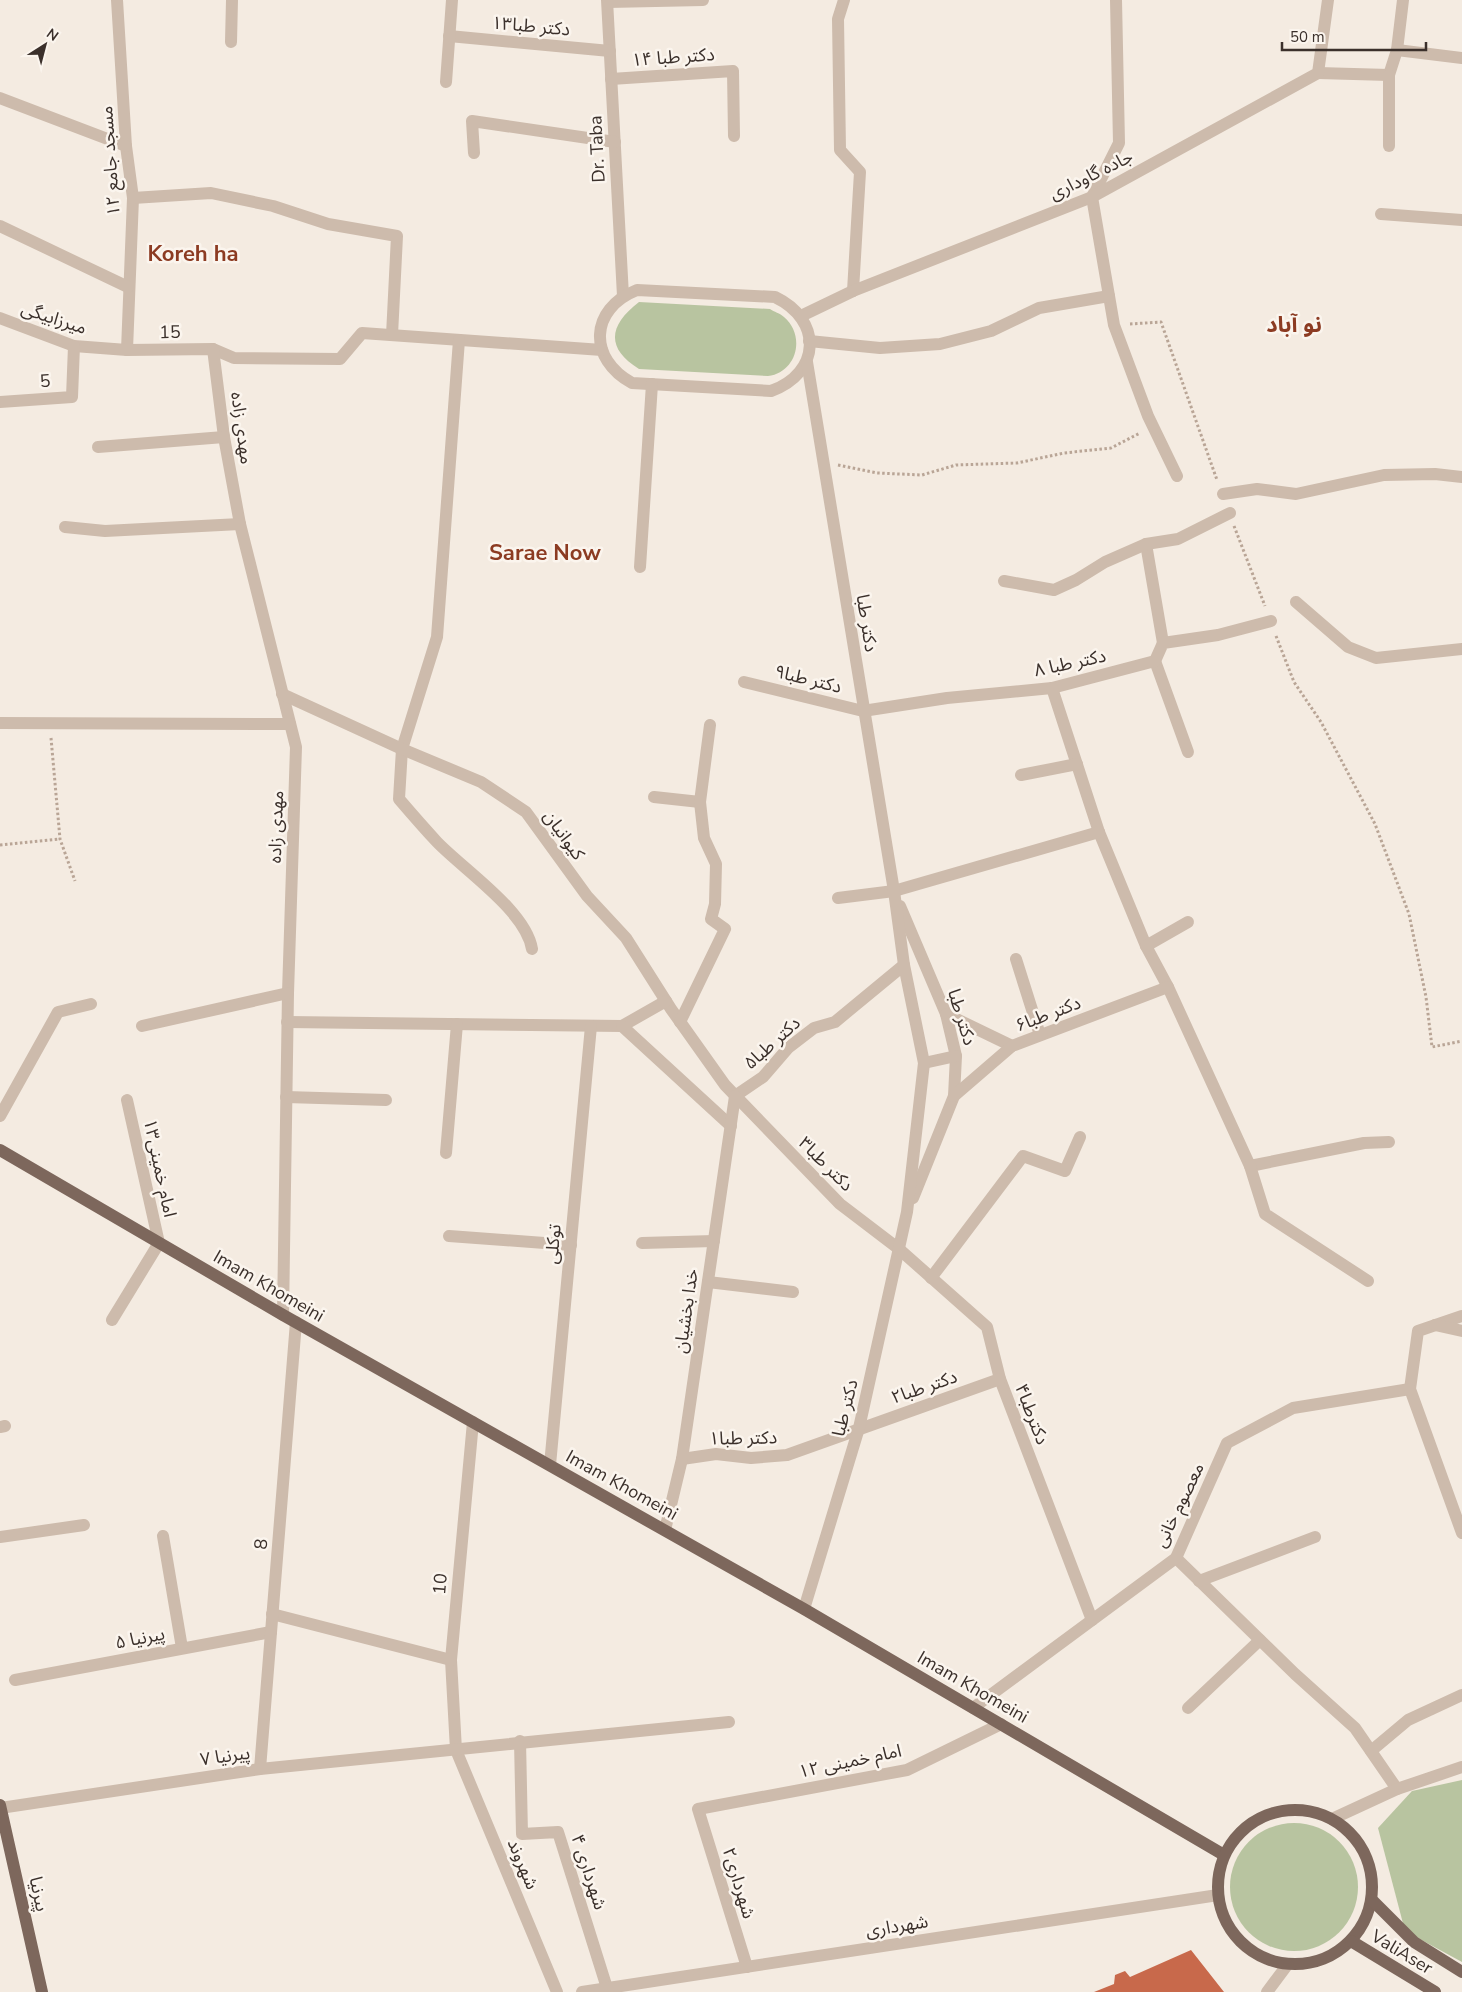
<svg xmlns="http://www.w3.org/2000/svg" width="1462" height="1992" font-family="'Nunito Sans','Noto Sans Arabic',sans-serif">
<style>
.green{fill:#b8c4a0}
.building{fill:#c8694b}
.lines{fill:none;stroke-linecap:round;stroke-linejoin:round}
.path{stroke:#b9a596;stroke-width:3;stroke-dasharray:2.5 2.5;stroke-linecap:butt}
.minor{stroke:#cdbbac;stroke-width:12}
.major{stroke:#7d675c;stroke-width:12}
.labels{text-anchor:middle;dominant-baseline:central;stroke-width:5;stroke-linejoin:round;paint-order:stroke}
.street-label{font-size:18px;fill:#3b302b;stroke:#fbf5ee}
.district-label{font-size:22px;font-weight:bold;fill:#8c3b22;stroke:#fbf5ee}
</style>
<rect width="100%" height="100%" fill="#f4ebe1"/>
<g class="green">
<path d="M639 302 770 309C774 312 780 313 784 317 806 336 797 372 768 376L639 369C605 348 609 325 639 302Z"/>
<polygon points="1462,1780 1462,1962 1405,1931 1378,1828 1412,1791"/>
<circle cx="1294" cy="1887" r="64"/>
</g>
<polygon class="building" points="1191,1950 1224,1992 1094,1992 1114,1984 1115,1975 1125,1971 1130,1977"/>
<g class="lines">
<g class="path">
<polyline points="1130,324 1161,322 1217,480"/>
<polyline points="838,465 877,473 922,475 956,465 1017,463 1064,453 1111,448 1140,433"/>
<polyline points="1234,526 1265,606"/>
<polyline points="1276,636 1294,682 1321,722 1375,824 1409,914 1426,997 1432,1047 1462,1041"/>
<polyline points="51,738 60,839 75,881"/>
<polyline points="0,845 60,839"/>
</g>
<g class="minor">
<polyline points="117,0 126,146 133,198 127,350"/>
<polyline points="607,0 623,296"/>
<polyline points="844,0 838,19 840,150 860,172 853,291"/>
<polyline points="1116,0 1119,143 1092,197 1114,325 1148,416 1177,476"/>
<polyline points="608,2 703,0"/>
<polyline points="449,36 610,51"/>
<polyline points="231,42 232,0"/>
<polyline points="1397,50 1462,58"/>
<polyline points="1318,73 1389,75 1397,50 1403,0"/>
<polyline points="611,79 733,71 734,136"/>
<polyline points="446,82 452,0"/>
<polyline points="0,98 126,146"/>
<polyline points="1389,146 1389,75"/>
<polyline points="474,153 472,121 615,142"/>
<polyline points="133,198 211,193 273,206 328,224 397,236 392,335"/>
<polyline points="1381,214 1462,220"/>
<polyline points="0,226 128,287"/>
<path d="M637 290 775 297C823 320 821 373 771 391L632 383C588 359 589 309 637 290Z"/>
<polyline points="801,316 853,291 1092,197 1318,73 1328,0"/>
<polyline points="0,318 74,346 127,350 213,349 234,358 340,359 362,333 602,350"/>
<path d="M459 340 437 637 402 749 399 799C411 813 424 828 437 842 464 870 526 911 532 949"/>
<polyline points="809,341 880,348 940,344 991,331 1039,308 1109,296"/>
<polyline points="213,349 224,437 240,524 296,747 288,993 283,1315"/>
<polyline points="0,402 72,397 74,346"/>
<polyline points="98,447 224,437"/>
<polyline points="1223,494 1257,489 1296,494 1384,475 1435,474 1462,477"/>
<polyline points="65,527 105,531 240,524"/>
<polyline points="1146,544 1163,643"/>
<polyline points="640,567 652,384"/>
<polyline points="1004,581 1054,590 1076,580 1105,562 1146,544 1178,539 1230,513"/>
<polyline points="1296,602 1348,647 1376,658 1462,649"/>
<polyline points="1155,661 1188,752"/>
<polyline points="744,682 863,711 947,698 1052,688 1155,661 1163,643 1218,635 1271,621"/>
<polyline points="1052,688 1099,832 1146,946 1168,987 1250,1166 1364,1143 1389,1142"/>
<polyline points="282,694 402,749 481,782 526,812 587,896 626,938 671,1009 725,1085 840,1204 899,1249 987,1327 1000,1379 1092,1620"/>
<polyline points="0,723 290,724"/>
<polyline points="1021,775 1077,764"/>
<polyline points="654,797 700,802"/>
<polyline points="838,898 894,891 1099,832"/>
<polyline points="900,906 946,1014 956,1056 954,1096 913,1198"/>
<polyline points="1146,946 1188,922"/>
<polyline points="1016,959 1040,1035"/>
<polyline points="946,1014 1012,1046"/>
<polyline points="287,1022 622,1026 666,1001"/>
<polyline points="680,1022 725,929 711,919 715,904 716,864 704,838 700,802 710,725"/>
<polyline points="142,1026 288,993"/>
<polyline points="622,1026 731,1126"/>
<polyline points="924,1063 956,1056"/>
<polyline points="735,1096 763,1077 788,1048 814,1028 835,1022 904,965"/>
<polyline points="954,1096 1012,1046 1168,987"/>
<polyline points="286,1097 386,1100"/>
<polyline points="0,1116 58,1012 91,1004"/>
<polyline points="446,1153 457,1024"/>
<polyline points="1250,1166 1265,1214 1368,1281"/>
<polyline points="449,1236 571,1245"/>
<polyline points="642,1243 714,1241"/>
<polyline points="931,1278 1023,1156 1065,1171 1080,1137"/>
<polyline points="708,1282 793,1292"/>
<polyline points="1462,1316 1418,1331 1410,1389 1462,1533"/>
<polyline points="112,1320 159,1243 127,1100"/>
<polyline points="1435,1325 1462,1331"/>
<polyline points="473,1422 451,1660 456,1750 557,1992"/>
<polyline points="0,1427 5,1426"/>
<polyline points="682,1459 716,1454 751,1458 787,1455 1000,1379"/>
<polyline points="550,1465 591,1026"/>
<polyline points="665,1530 682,1459 735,1096"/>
<polyline points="163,1536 182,1648"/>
<polyline points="0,1537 84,1525"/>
<polyline points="1176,1558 1295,1674 1355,1728 1397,1789"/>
<polyline points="1199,1581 1315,1537"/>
<polyline points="804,1609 859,1428 907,1212 924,1063 904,965 894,891 807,362"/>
<polyline points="272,1614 451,1660"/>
<polyline points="15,1680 271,1632"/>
<polyline points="973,1708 1176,1558 1227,1443 1293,1408 1410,1389"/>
<polyline points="1188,1708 1260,1640"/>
<polyline points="520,1741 522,1834 558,1832 607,1988"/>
<polyline points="1371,1751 1408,1720 1462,1695"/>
<polyline points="260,1769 296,1322"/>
<polyline points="0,1808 260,1769 729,1722"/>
<polyline points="1332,1819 1397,1789 1462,1767"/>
<polyline points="747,1967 698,1809 907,1770 1001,1724"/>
<polyline points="582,1992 1218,1895"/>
<polyline points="1267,1992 1288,1964"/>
</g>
<g class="major">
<polyline points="0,1150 283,1315 804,1609 1224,1855"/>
<polyline points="0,1805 42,1992"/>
<circle cx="1295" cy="1887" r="77"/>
<polyline points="1372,1900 1414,1942 1462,1972"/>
<polyline points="1351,1941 1435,1992"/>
</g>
</g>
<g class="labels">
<g class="street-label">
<text transform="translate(531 26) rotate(5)">دکتر طبا۱۳</text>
<text transform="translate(673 57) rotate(-4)">دکتر طبا ۱۴</text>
<text transform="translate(597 149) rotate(-93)">Dr. Taba</text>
<text transform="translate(110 161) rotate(-94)">مسجد جامع ۱۲</text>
<text transform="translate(1091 175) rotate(-26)">جاده گاوداری</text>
<text transform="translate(54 318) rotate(18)">میرزابیگی</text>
<text transform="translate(170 332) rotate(-1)">15</text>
<text transform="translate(45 381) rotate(-3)">5</text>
<text transform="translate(242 428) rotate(82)">مهدی زاده</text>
<text transform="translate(867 623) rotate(81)">دکتر طبا</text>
<text transform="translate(1070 663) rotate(-12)">دکتر طبا ۸</text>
<text transform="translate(808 679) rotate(14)">دکتر طبا۹</text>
<text transform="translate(276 827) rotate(-88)">مهدی زاده</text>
<text transform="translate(564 835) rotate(54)">کیوانیان</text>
<text transform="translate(1048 1014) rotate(-21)">دکتر طبا۶</text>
<text transform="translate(962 1017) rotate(73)">دکتر طبا</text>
<text transform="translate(772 1043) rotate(-42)">دکتر طبا۵</text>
<text transform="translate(826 1164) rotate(45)">دکتر طبا۳</text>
<text transform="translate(160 1168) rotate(78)">امام خمینی۱۳</text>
<text transform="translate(553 1244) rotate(-85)">توکلی</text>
<text transform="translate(269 1286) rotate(30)">Imam Khomeini</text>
<text transform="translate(686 1311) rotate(-82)">خدا بخشیان</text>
<text transform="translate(924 1387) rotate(-19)">دکتر طبا۲</text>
<text transform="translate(845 1408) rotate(-76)">دکتر طبا</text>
<text transform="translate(1032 1414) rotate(69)">دکترطبا۴</text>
<text transform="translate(743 1438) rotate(-1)">دکتر طبا۱</text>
<text transform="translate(622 1485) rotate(29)">Imam Khomeini</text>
<text transform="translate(1179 1505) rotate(-64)">معصوم خانی</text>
<text transform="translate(261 1544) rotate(-85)">8</text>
<text transform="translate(440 1584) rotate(-85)">10</text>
<text transform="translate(140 1638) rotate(-11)">پیرنیا ۵</text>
<text transform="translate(973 1687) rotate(30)">Imam Khomeini</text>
<text transform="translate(225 1756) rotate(-8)">پیرنیا ۷</text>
<text transform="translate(850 1761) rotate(-12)">امام خمینی ۱۲</text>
<text transform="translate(523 1864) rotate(67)">شهروند</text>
<text transform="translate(589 1872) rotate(72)">شهرداری ۴</text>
<text transform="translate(739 1883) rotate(73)">شهرداری۲</text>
<text transform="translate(39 1894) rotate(78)">پیرنیا</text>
<text transform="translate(897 1926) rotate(-9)">شهرداری</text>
<text transform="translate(1402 1952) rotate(31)">ValiAser</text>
</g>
<g class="district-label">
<text x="193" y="254">Koreh ha</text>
<text x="1294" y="325">نو آباد</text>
<text x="545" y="553">Sarae Now</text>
</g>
</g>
<g transform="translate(45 45) rotate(36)" stroke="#fbf5ee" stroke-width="4" paint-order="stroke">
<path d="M0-4L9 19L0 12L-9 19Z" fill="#3b302b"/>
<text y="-8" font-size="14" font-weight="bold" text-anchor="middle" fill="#3b302b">N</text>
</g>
<path d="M1282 42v8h144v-8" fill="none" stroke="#3b302b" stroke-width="2.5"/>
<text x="1290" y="42" font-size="15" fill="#3b302b" stroke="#fbf5ee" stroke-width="4" paint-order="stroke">50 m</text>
</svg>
